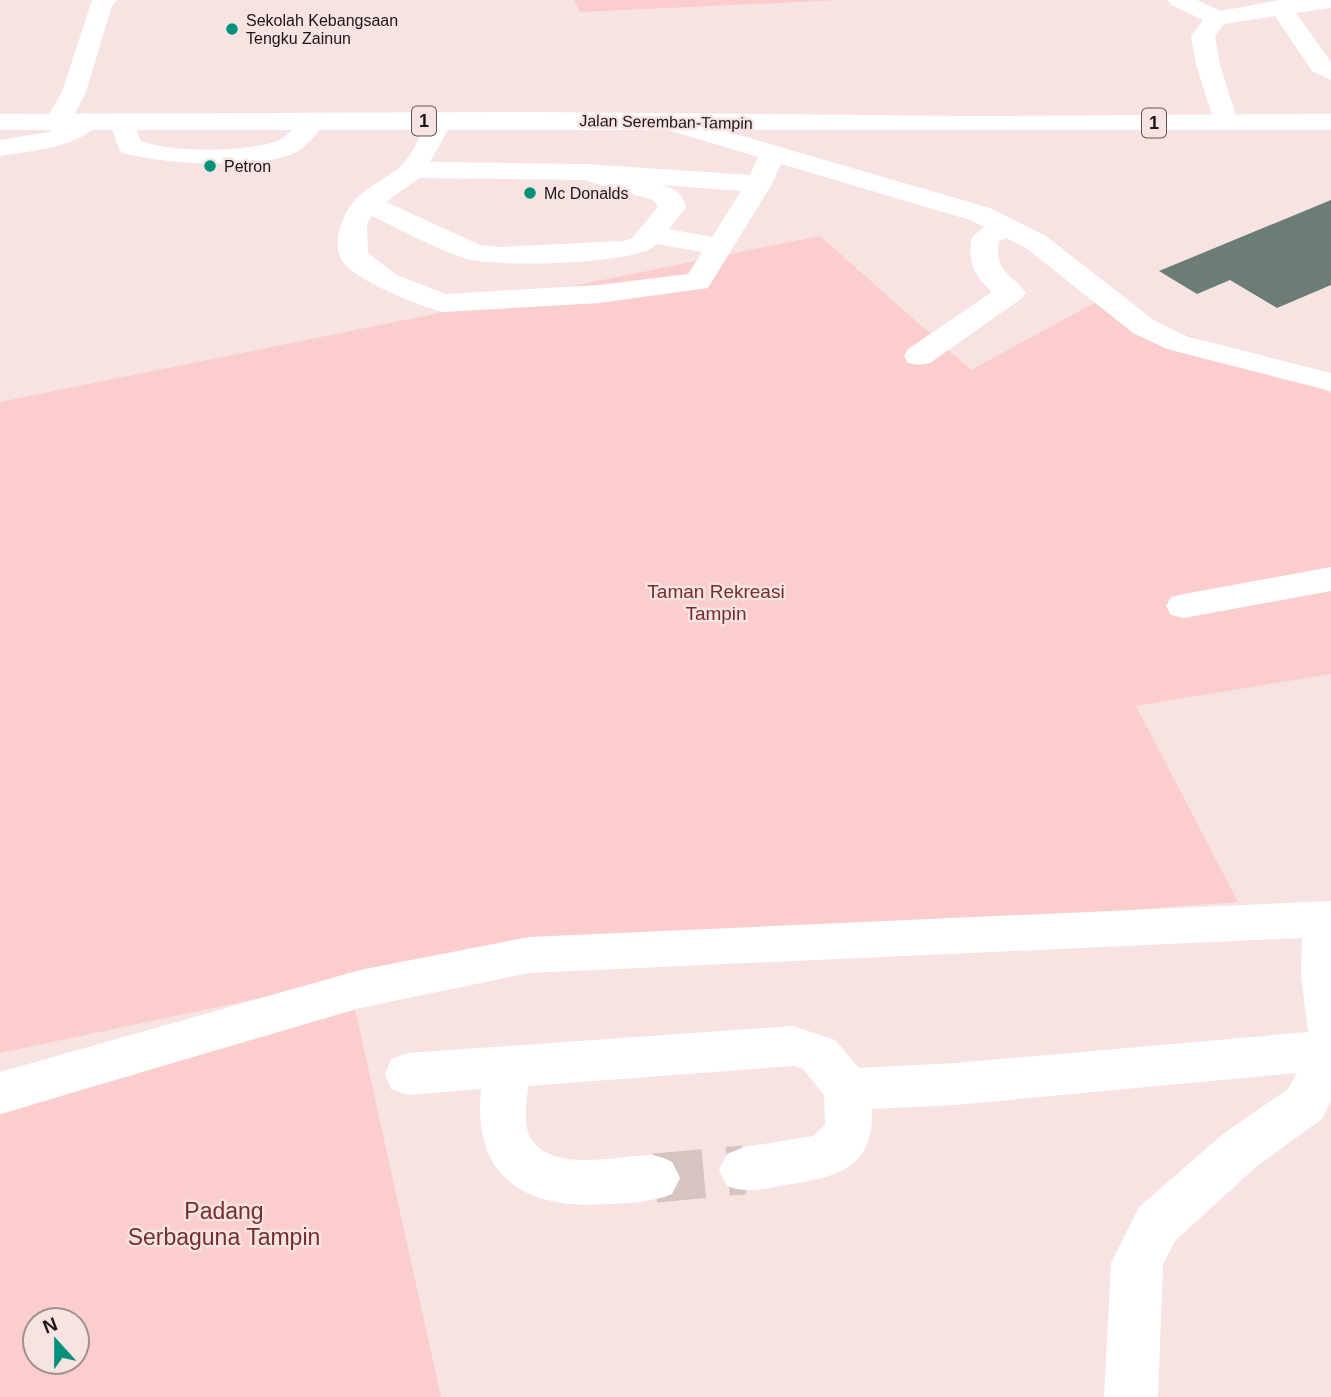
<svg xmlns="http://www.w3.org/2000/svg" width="1331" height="1397" font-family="Helvetica,sans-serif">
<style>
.green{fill:#fbcdcc;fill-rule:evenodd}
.building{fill:#6c7d78}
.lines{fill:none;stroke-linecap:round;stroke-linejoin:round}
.minor-tunnel{stroke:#d6c4c3;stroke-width:49;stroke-dasharray:49 24;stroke-linecap:butt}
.minor{fill:#fff;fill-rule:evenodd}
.highway{fill:#fff;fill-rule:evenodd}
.poi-dot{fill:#03917b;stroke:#f7e3e2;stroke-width:2.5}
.labels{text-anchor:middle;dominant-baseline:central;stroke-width:5;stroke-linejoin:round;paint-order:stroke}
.far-poi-label{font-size:16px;fill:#1d1616;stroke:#f7e3e2;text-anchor:start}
.far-street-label{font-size:16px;fill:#1d1616;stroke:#f7e3e2}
.shield{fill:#f7e3e2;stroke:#5e5453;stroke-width:2}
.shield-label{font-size:18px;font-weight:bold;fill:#1d1616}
.park-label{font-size:19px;fill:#752e30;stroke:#f7e3e2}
.near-park-label{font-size:23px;fill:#752e30;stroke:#f7e3e2}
</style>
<rect width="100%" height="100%" fill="#f7e3e2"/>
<g class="green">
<polygon points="574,0 841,0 580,12"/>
<polygon points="820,236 971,370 1100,300 1331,393 1331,674 1136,706 1238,902 763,937 402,968 0,1053 0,402"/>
<path d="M354 1004 441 1397H0V1115ZM35 1320H77V1362H35Z"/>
</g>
<polygon class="building" points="1331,200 1331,285 1277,308 1230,280 1197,294 1159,271"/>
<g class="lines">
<polyline class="minor-tunnel" points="655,1178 744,1170"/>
<g class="minor">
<path d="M92 0H117L112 6 86 92 72 119 87 113 96 116 100 121C81 148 30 151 0 156V140L49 132 56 128 49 126 45 121 62 92Z"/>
<polygon points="1168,0 1197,0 1220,11 1280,0 1331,0 1331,8 1296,13 1331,62 1331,80 1312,71 1275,16 1224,24 1215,36 1220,65 1238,122 1234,127 1225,130 1216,127 1196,65 1191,36 1203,20 1171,5"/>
<path d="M122 113 131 116 141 141C174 153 243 152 277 141 296 134 297 111 321 117L325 122C319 131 309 144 300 150 266 172 157 164 120 152L109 121 113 116Z"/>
<path d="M440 113 449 116 453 121 430 162 585 164 750 175 758 157 658 127 654 122 658 117 667 114 990 208 1046 236 1155 321 1189 337 1331 373V391L1167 349 1133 333 1026 248 1006 238 999 241C994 273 1011 272 1026 293L1021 299 930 363 919 365 908 363 904 356 908 349 992 292C974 276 967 261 972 237L984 227 970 220 781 164 772 184 708 288 599 303 443 312C420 306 349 279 340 257 333 237 343 212 357 198 369 185 388 178 401 166 414 154 421 131 431 116ZM419 178 584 180 653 200 658 207 632 238 624 241 499 247 480 245 386 202ZM662 185 741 191 712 237 669 229 686 208C684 194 675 189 662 185ZM372 216C402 230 433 248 464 258 493 268 640 265 657 244L702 252 688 274 599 285 446 294 397 275 368 253 367 224Z"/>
<polygon points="1331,567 1331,591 1184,618 1171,615 1166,606 1171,597 1184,594"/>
<path d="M1331 901V1101L1322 1119 1257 1166 1175 1241 1163 1265 1158 1397H1104L1111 1263 1139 1207 1223 1134 1288 1089 1297 1073 956 1105 872 1109C874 1170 836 1177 786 1185 763 1189 749 1194 727 1186L719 1170 727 1154 744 1147 813 1136 825 1125 824 1095 803 1069 793 1066 528 1086C527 1100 523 1121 529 1135 548 1175 618 1155 652 1155 659 1156 666 1159 672 1162L680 1178 672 1194C652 1202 631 1203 609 1204 526 1210 472 1179 481 1089L408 1095 391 1089 385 1074 391 1059 408 1053 793 1026 835 1040 859 1068 956 1063 1308 1032 1301 975 1302 938 529 973 360 1008 0 1114V1072L360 970 529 937Z"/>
</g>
<polygon class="highway" points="536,112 976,116 1331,114 1331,130 0,130 0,114"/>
</g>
<g class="poi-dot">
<circle cx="232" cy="29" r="7"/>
<circle cx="210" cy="166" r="7"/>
<circle cx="530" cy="193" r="7"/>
</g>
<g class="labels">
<g class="far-poi-label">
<text x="246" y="20">Sekolah Kebangsaan<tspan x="246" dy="18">Tengku Zainun</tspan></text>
<text x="224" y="166">Petron</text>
<text x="544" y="193">Mc Donalds</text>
</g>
<g class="far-street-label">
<text transform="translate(666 122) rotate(1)">Jalan Seremban-Tampin</text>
</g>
<g class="shield">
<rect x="412" y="106.5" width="24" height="29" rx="5"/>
<rect x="1142" y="108.5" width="24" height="29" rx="5"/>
</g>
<g class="shield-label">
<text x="424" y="121">1</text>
<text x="1154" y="123">1</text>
</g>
<g class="park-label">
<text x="716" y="591">Taman Rekreasi<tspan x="716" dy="22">Tampin</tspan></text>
</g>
<g class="near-park-label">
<text x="224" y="1211">Padang<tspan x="224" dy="26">Serbaguna Tampin</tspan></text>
</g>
</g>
<g transform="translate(56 1341) rotate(339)"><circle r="33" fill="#f7e3e2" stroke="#a09190" stroke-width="2"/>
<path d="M0-5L12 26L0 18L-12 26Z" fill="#03917b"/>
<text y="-10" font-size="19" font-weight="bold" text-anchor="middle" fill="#1d1616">N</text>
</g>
</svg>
